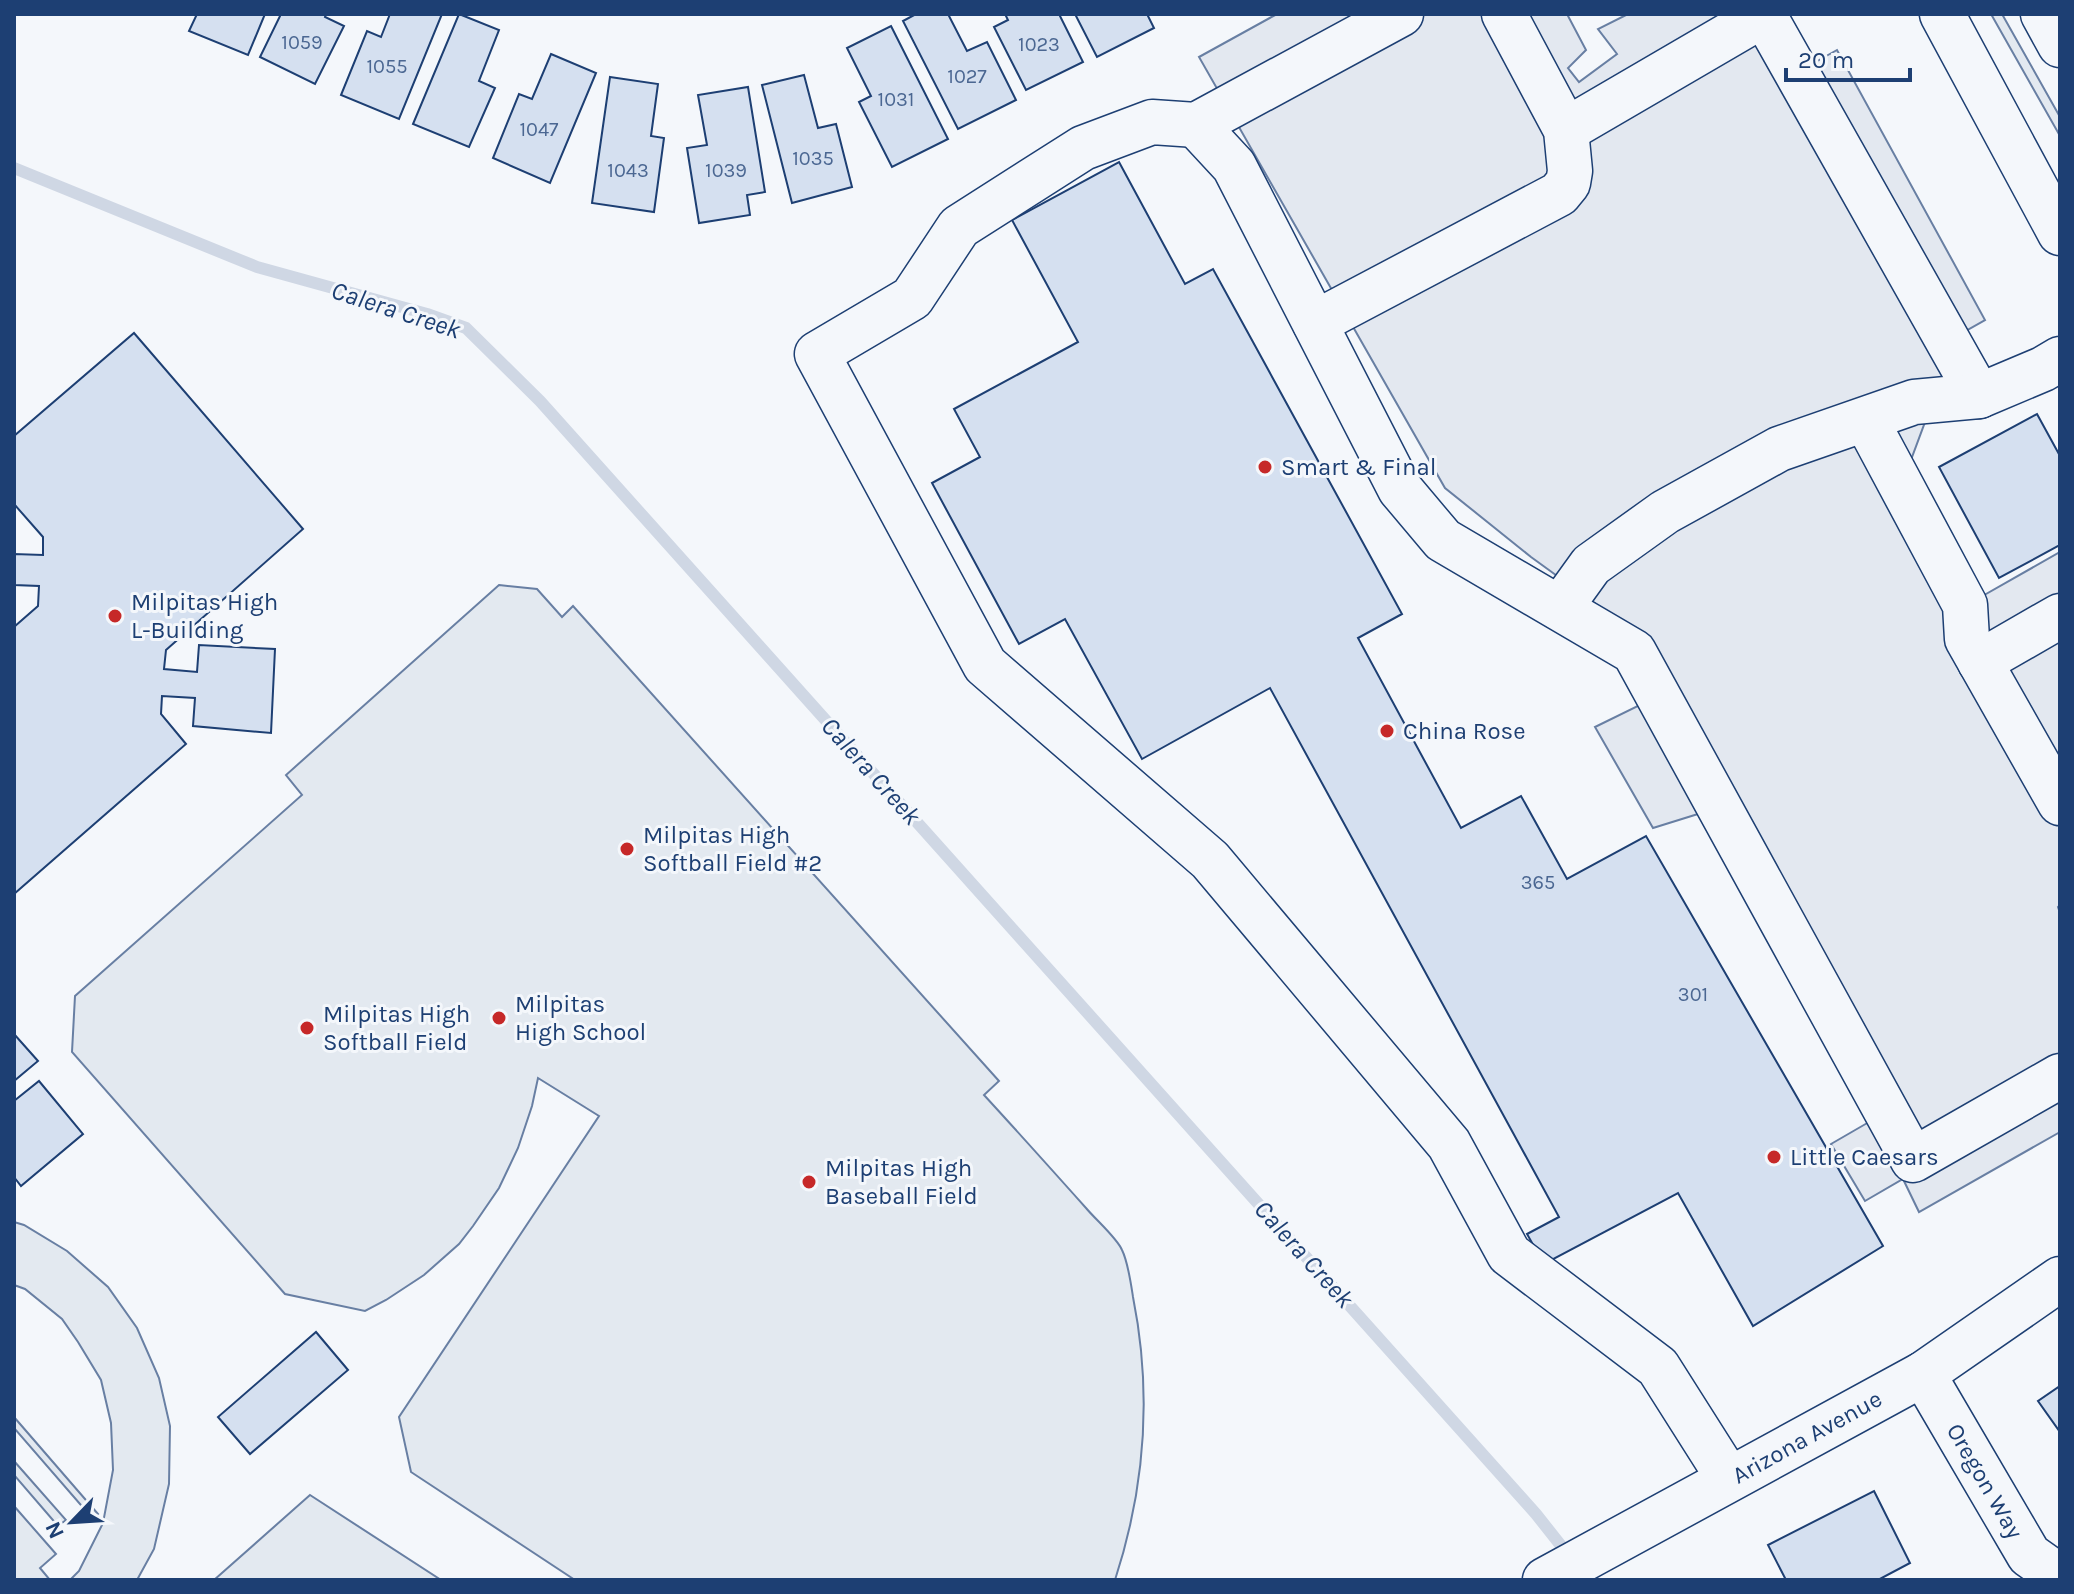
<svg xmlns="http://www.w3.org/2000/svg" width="2074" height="1594" font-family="Karla,sans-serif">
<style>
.green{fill:#e3e9f0;stroke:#687fa3;stroke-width:2}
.parking{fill:#e3e8f0;stroke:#687fa3;stroke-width:2}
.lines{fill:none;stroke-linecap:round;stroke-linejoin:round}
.stream{stroke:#cfd7e4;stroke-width:12}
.building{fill:#d5e0f0;stroke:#1d3f73;stroke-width:2}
.minor-casing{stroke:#1d3f73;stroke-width:47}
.major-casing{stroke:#1d3f73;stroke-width:47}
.minor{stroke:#f4f7fb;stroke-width:44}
.major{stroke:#f4f7fb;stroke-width:44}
.poi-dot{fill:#c62828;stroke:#f4f7fb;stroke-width:3}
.labels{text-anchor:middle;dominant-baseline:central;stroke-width:6;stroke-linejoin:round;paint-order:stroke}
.number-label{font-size:20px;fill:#4b6792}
.poi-label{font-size:24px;fill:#1d3f73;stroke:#f4f7fb;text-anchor:start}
.street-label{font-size:24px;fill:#1d3f73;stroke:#f4f7fb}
.water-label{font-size:26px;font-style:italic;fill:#1d3f73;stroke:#f4f7fb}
</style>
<rect width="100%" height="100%" fill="#f4f7fb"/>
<g class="green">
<polygon points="1991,14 2002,14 2060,117 2060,136"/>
<path d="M499 585 537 589 562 617 573 606 999 1081 984 1095C1018 1132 1052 1170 1086 1208 1095 1219 1117 1238 1122 1250 1128 1262 1131 1284 1133 1297 1152 1392 1145 1488 1115 1580H575L411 1472 399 1417 599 1116 538 1078 532 1106 518 1148 499 1188 473 1226 459 1244 424 1275 386 1300 365 1311 285 1294 72 1052 75 996 302 795 286 775Z"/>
<polygon points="14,1222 24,1225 67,1251 108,1287 137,1328 159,1378 170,1426 169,1484 154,1549 137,1580 70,1580 79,1571 103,1523 113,1470 111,1423 101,1380 78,1342 62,1319 25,1289 14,1285"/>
<polygon points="14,1417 98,1514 93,1519 14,1428"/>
<polygon points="14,1461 66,1520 58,1526 14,1475"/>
<polygon points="310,1495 441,1580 214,1580"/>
<polygon points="14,1506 56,1554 40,1568 50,1580 14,1580"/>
</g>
<polygon class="parking" points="1277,14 1567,14 1586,50 1568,68 1579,82 1617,54 1598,29 1628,14 1777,14 1810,65 1837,50 1985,320 1957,336 1908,468 1979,598 2060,552 2060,905 2058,907 2060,913 2060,1132 1919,1212 1903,1179 1865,1201 1831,1144 1869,1122 1698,814 1653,828 1595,727 1638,706 1622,623 1531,557 1445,488 1199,57"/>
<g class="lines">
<polyline class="stream" points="14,168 257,267 427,314 466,328 540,401 1536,1514 1570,1557"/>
</g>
<g class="building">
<polygon points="197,14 265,14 248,55 189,31"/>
<polygon points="281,14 326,14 325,17 344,26 315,84 260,57"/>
<polygon points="390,14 442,14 399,119 341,95 367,31 381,37"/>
<polygon points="459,14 499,30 479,81 495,88 469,147 413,124"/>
<polygon points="916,14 948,14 967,51 987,42 1016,100 958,129 903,21"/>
<polygon points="1005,14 1059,14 1083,62 1026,90 994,27 1008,20"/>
<polygon points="1075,14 1147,14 1154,28 1097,57"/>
<polygon points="891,26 948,139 892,167 859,102 871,96 847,48"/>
<polygon points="551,54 596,73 550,183 493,158 519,94 532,99"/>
<polygon points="804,75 818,128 836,124 852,187 792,203 762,85"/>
<polygon points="610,77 658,84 651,136 664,138 654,212 592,203"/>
<polygon points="748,87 765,192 747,195 750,215 699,223 687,148 707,145 698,95"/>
<polygon points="1119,162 1185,284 1213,269 1402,614 1358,638 1461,828 1521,796 1567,879 1646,836 1883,1246 1753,1326 1678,1193 1544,1264 1527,1234 1559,1217 1270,688 1142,759 1065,619 1019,644 932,483 980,457 954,409 1078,342 1012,220"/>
<polygon points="134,333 303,529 166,650 164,669 197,672 199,645 275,649 271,733 193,726 195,698 162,696 161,714 186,744 14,894 14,627 38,606 39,586 14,585 14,554 43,555 43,537 14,504 14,436"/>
<polygon points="2037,414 2060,456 2060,545 1999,578 1939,467"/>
<polygon points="14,1034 38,1061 14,1081"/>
<polygon points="39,1081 83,1134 21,1186 14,1177 14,1101"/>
<polygon points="316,1332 348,1370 250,1454 218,1417"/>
<polygon points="2060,1386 2060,1432 2038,1401"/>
<polygon points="1874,1491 1910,1563 1878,1580 1786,1580 1768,1545"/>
</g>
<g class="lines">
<g class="minor-casing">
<g id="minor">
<polyline points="1401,14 1196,125 1152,122 1083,148 959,227 912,298 817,354 985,665 1210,860 1449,1144 1509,1254 1658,1367 1729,1479"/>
<polyline points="1764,15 1979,396"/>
<polyline points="1196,125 1234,166 1400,489 1443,540 1634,652 1913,1160 2060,1076"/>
<polyline points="1566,130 1765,14"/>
<polyline points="1315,323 1559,194 1568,183 1570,171 1566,130 1504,14"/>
<polyline points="1866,420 1965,605 1967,639 2060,803"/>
<polyline points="1560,608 1591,565 1665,512 1779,449 1914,402 1979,396 2043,369 2060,359"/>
<polyline points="1980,662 2060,616"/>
<polyline points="1923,1374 2029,1555 2060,1577"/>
<polyline points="1545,1580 1923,1374 2060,1279"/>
</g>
</g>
<g class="major-casing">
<g id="major">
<polyline points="1942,14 2060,233"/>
<polyline points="2043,14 2060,45"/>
</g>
</g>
<use href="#minor" class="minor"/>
<use href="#major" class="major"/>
</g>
<g class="poi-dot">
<circle cx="1265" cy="467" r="8"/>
<circle cx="115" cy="616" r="8"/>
<circle cx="1387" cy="731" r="8"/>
<circle cx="627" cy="849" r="8"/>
<circle cx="499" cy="1018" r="8"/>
<circle cx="307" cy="1028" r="8"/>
<circle cx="1774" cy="1157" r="8"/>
<circle cx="809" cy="1182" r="8"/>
</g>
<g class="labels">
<g class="number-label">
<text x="302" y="42">1059</text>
<text x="1039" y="44">1023</text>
<text x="387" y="66">1055</text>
<text x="967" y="76">1027</text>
<text x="896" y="99">1031</text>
<text x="539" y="129">1047</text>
<text x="813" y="158">1035</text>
<text x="628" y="170">1043</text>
<text x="726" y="170">1039</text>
<text x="1538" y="882">365</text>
<text x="1693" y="994">301</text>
</g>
<g class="poi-label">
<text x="1281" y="467">Smart &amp; Final</text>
<text x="131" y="602">Milpitas High<tspan x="131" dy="28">L-Building</tspan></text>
<text x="1403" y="731">China Rose</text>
<text x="643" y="835">Milpitas High<tspan x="643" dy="28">Softball Field #2</tspan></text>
<text x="515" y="1004">Milpitas<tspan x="515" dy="28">High School</tspan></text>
<text x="323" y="1014">Milpitas High<tspan x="323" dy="28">Softball Field</tspan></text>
<text x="1790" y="1157">Little Caesars</text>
<text x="825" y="1168">Milpitas High<tspan x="825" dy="28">Baseball Field</tspan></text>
</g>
<g class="street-label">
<text transform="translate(1807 1437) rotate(-29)">Arizona Avenue</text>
<text transform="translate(1985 1481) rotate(60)">Oregon Way</text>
</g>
<g class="water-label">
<text transform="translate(396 310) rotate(18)">Calera Creek</text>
<text transform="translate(871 771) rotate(48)">Calera Creek</text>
<text transform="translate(1304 1254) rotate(48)">Calera Creek</text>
</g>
</g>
<rect width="2074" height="1594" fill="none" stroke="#1d3f73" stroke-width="32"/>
<g transform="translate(72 1522) rotate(245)" stroke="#f4f7fb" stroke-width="6" paint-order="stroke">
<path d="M0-6L14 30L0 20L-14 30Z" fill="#1d3f73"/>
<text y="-12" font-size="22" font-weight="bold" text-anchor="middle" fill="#1d3f73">N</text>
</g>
<path d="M1786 68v12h124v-12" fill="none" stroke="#1d3f73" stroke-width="4"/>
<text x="1798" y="68" font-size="24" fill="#1d3f73" stroke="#f4f7fb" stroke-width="6" paint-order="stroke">20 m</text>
</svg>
